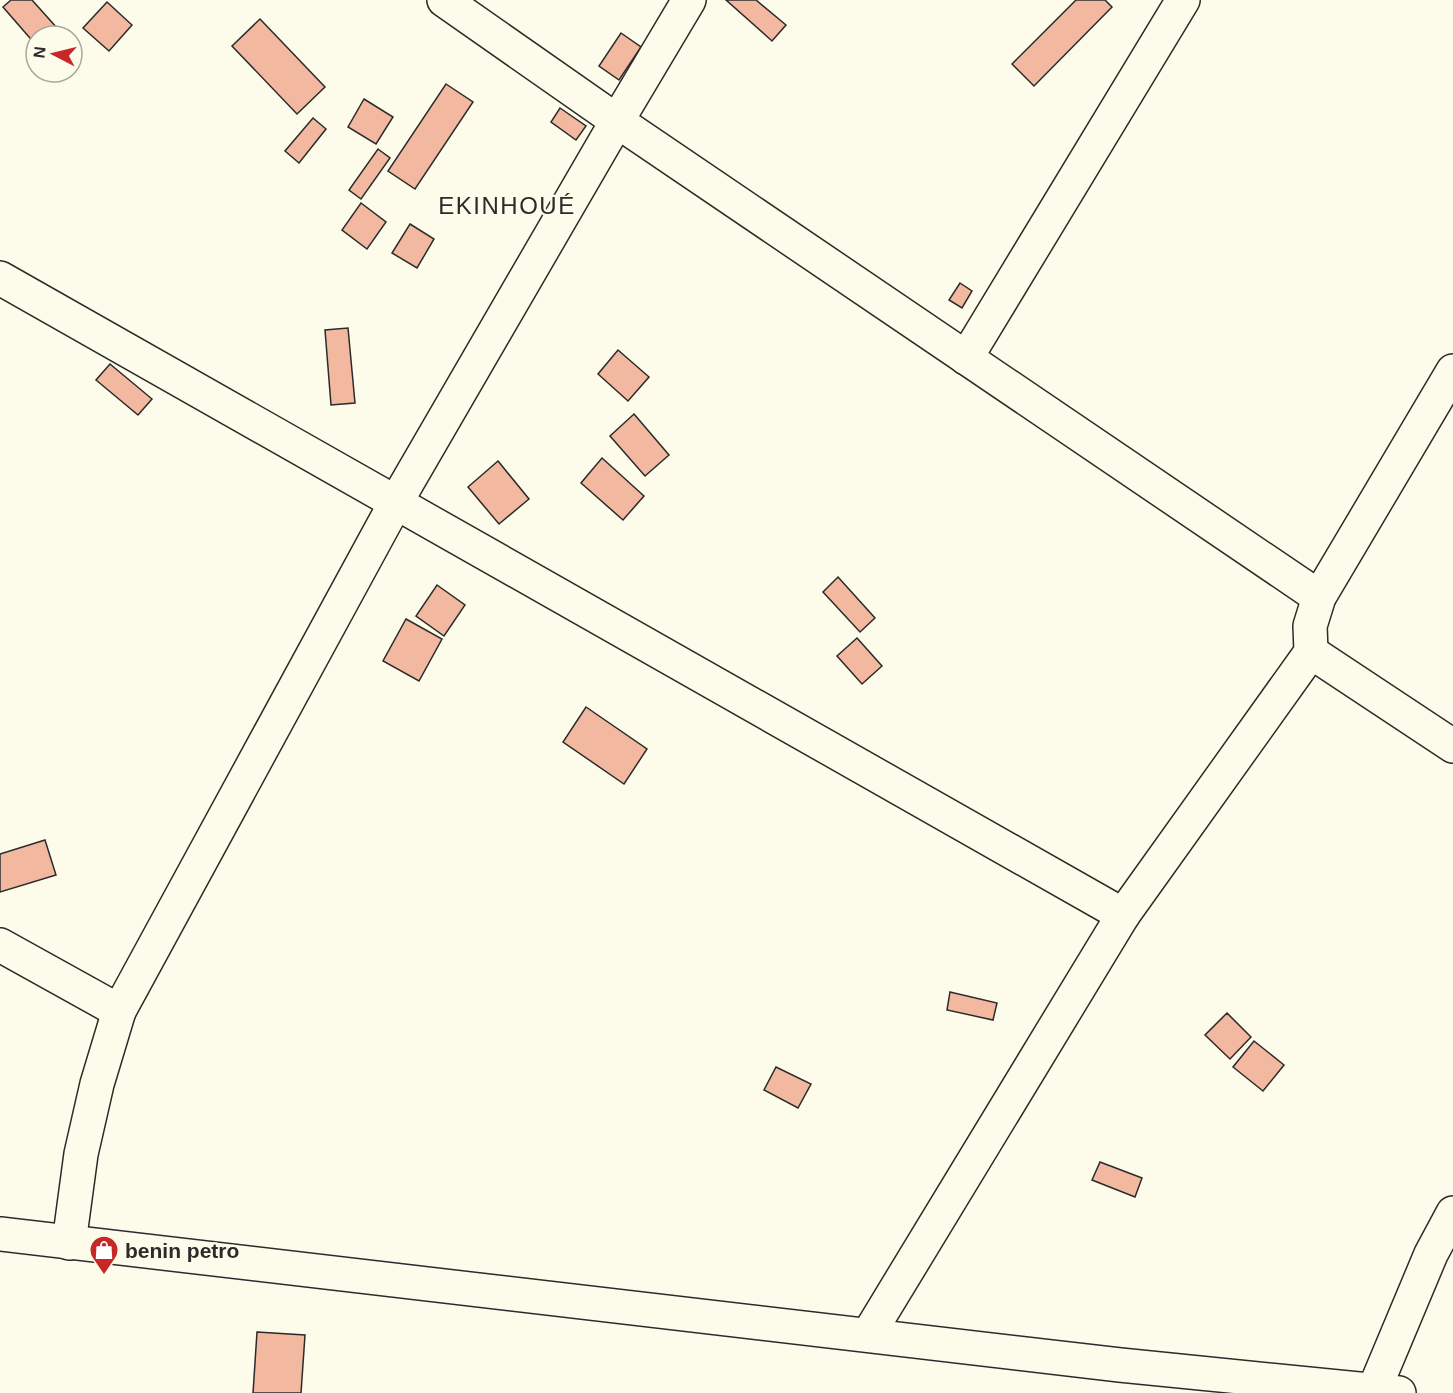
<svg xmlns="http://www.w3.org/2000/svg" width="1453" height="1393" font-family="Helvetica,sans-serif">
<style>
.building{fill:#f2b8a0;stroke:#2b2b2b;stroke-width:1.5}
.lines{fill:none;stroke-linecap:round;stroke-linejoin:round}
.minor-casing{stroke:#2b2b2b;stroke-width:36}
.major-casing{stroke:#2b2b2b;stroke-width:36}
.minor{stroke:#fdfbea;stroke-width:33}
.major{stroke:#fdfbea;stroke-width:33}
.labels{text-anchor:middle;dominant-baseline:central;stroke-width:4.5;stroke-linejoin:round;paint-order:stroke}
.poi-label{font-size:21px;font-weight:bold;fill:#2b2b2b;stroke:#fdfbea;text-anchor:start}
.quarter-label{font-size:24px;letter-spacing:1.5px;fill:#2b2b2b;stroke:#fdfbea}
</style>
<rect width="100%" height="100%" fill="#fdfbea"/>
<g class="building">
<polygon points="11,0 32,0 57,28 47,36 36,36 36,45 3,7"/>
<polygon points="726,0 756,0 786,25 772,41"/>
<polygon points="1076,0 1105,0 1112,7 1034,86 1012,64"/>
<polygon points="107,2 132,25 109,51 83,28"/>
<polygon points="260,19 325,87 297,114 232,46"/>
<polygon points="621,33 641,47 619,80 599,66"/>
<polygon points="446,84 473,102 415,189 388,171"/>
<polygon points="364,99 393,117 376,144 348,127"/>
<polygon points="560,108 586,126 576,140 551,122"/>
<polygon points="313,118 326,129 299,163 285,151"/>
<polygon points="378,149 390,158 361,199 349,190"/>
<polygon points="361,203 386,222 367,249 342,230"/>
<polygon points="410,224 434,239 417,268 392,253"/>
<polygon points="960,283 972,291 962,308 949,300"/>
<polygon points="348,328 355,403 331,405 325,330"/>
<polygon points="618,350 649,377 628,401 598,374"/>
<polygon points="110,364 152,399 138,415 96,380"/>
<polygon points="634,414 669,455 645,476 610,436"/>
<polygon points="602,458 644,496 623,520 581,483"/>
<polygon points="498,461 529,499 499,524 468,487"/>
<polygon points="838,577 875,618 860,632 823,592"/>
<polygon points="437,585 465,605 444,636 416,616"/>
<polygon points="406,619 442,639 419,681 383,661"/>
<polygon points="857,638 882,666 862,684 837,656"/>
<polygon points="586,707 647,749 624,784 563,742"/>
<polygon points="45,840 56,875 0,892 0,854"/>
<polygon points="950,992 997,1003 993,1020 947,1010"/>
<polygon points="1227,1013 1251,1037 1230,1059 1205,1035"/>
<polygon points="1254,1041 1284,1065 1263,1091 1233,1067"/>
<polygon points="776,1067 811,1084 798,1108 764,1090"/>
<polygon points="1100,1162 1142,1178 1135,1197 1092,1180"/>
<polygon points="257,1332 305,1335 301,1393 253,1393"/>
</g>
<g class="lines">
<g class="minor-casing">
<g id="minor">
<polyline points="444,0 617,121 1319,597"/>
<polyline points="0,278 1123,915"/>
<polyline points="966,358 1183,0"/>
<polyline points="1311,652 1453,746"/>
<polyline points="0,945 119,1011"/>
<polyline points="69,1243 81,1154 97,1084 119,1011 396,502 617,121 689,0"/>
<polyline points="868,1335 1123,915 1311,652 1310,626 1319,597 1453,371"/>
<polyline points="1374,1390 1431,1254 1453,1213"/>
</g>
</g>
<g class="major-casing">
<polyline id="major" points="0,1234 1120,1365 1399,1393"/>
</g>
<use href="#minor" class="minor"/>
<use href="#major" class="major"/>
</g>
<defs>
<g id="shop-pin" transform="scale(1.5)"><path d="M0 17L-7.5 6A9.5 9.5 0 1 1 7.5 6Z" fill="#c62828" stroke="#fdfbea"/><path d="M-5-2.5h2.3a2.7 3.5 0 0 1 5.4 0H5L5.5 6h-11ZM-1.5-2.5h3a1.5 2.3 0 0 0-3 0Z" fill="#fff"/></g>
</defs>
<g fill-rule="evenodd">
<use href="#shop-pin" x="104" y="1250"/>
</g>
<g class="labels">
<g class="poi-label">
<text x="125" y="1250">benin petro</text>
</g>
<g class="quarter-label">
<text x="507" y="205">EKINHOUÉ</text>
</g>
</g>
<g transform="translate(54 54) rotate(277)"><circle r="28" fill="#fdfbea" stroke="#a9a89e" stroke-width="1.5"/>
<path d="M0-4.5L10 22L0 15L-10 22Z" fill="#c62828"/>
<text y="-9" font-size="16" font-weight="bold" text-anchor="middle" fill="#2b2b2b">N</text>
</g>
</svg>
